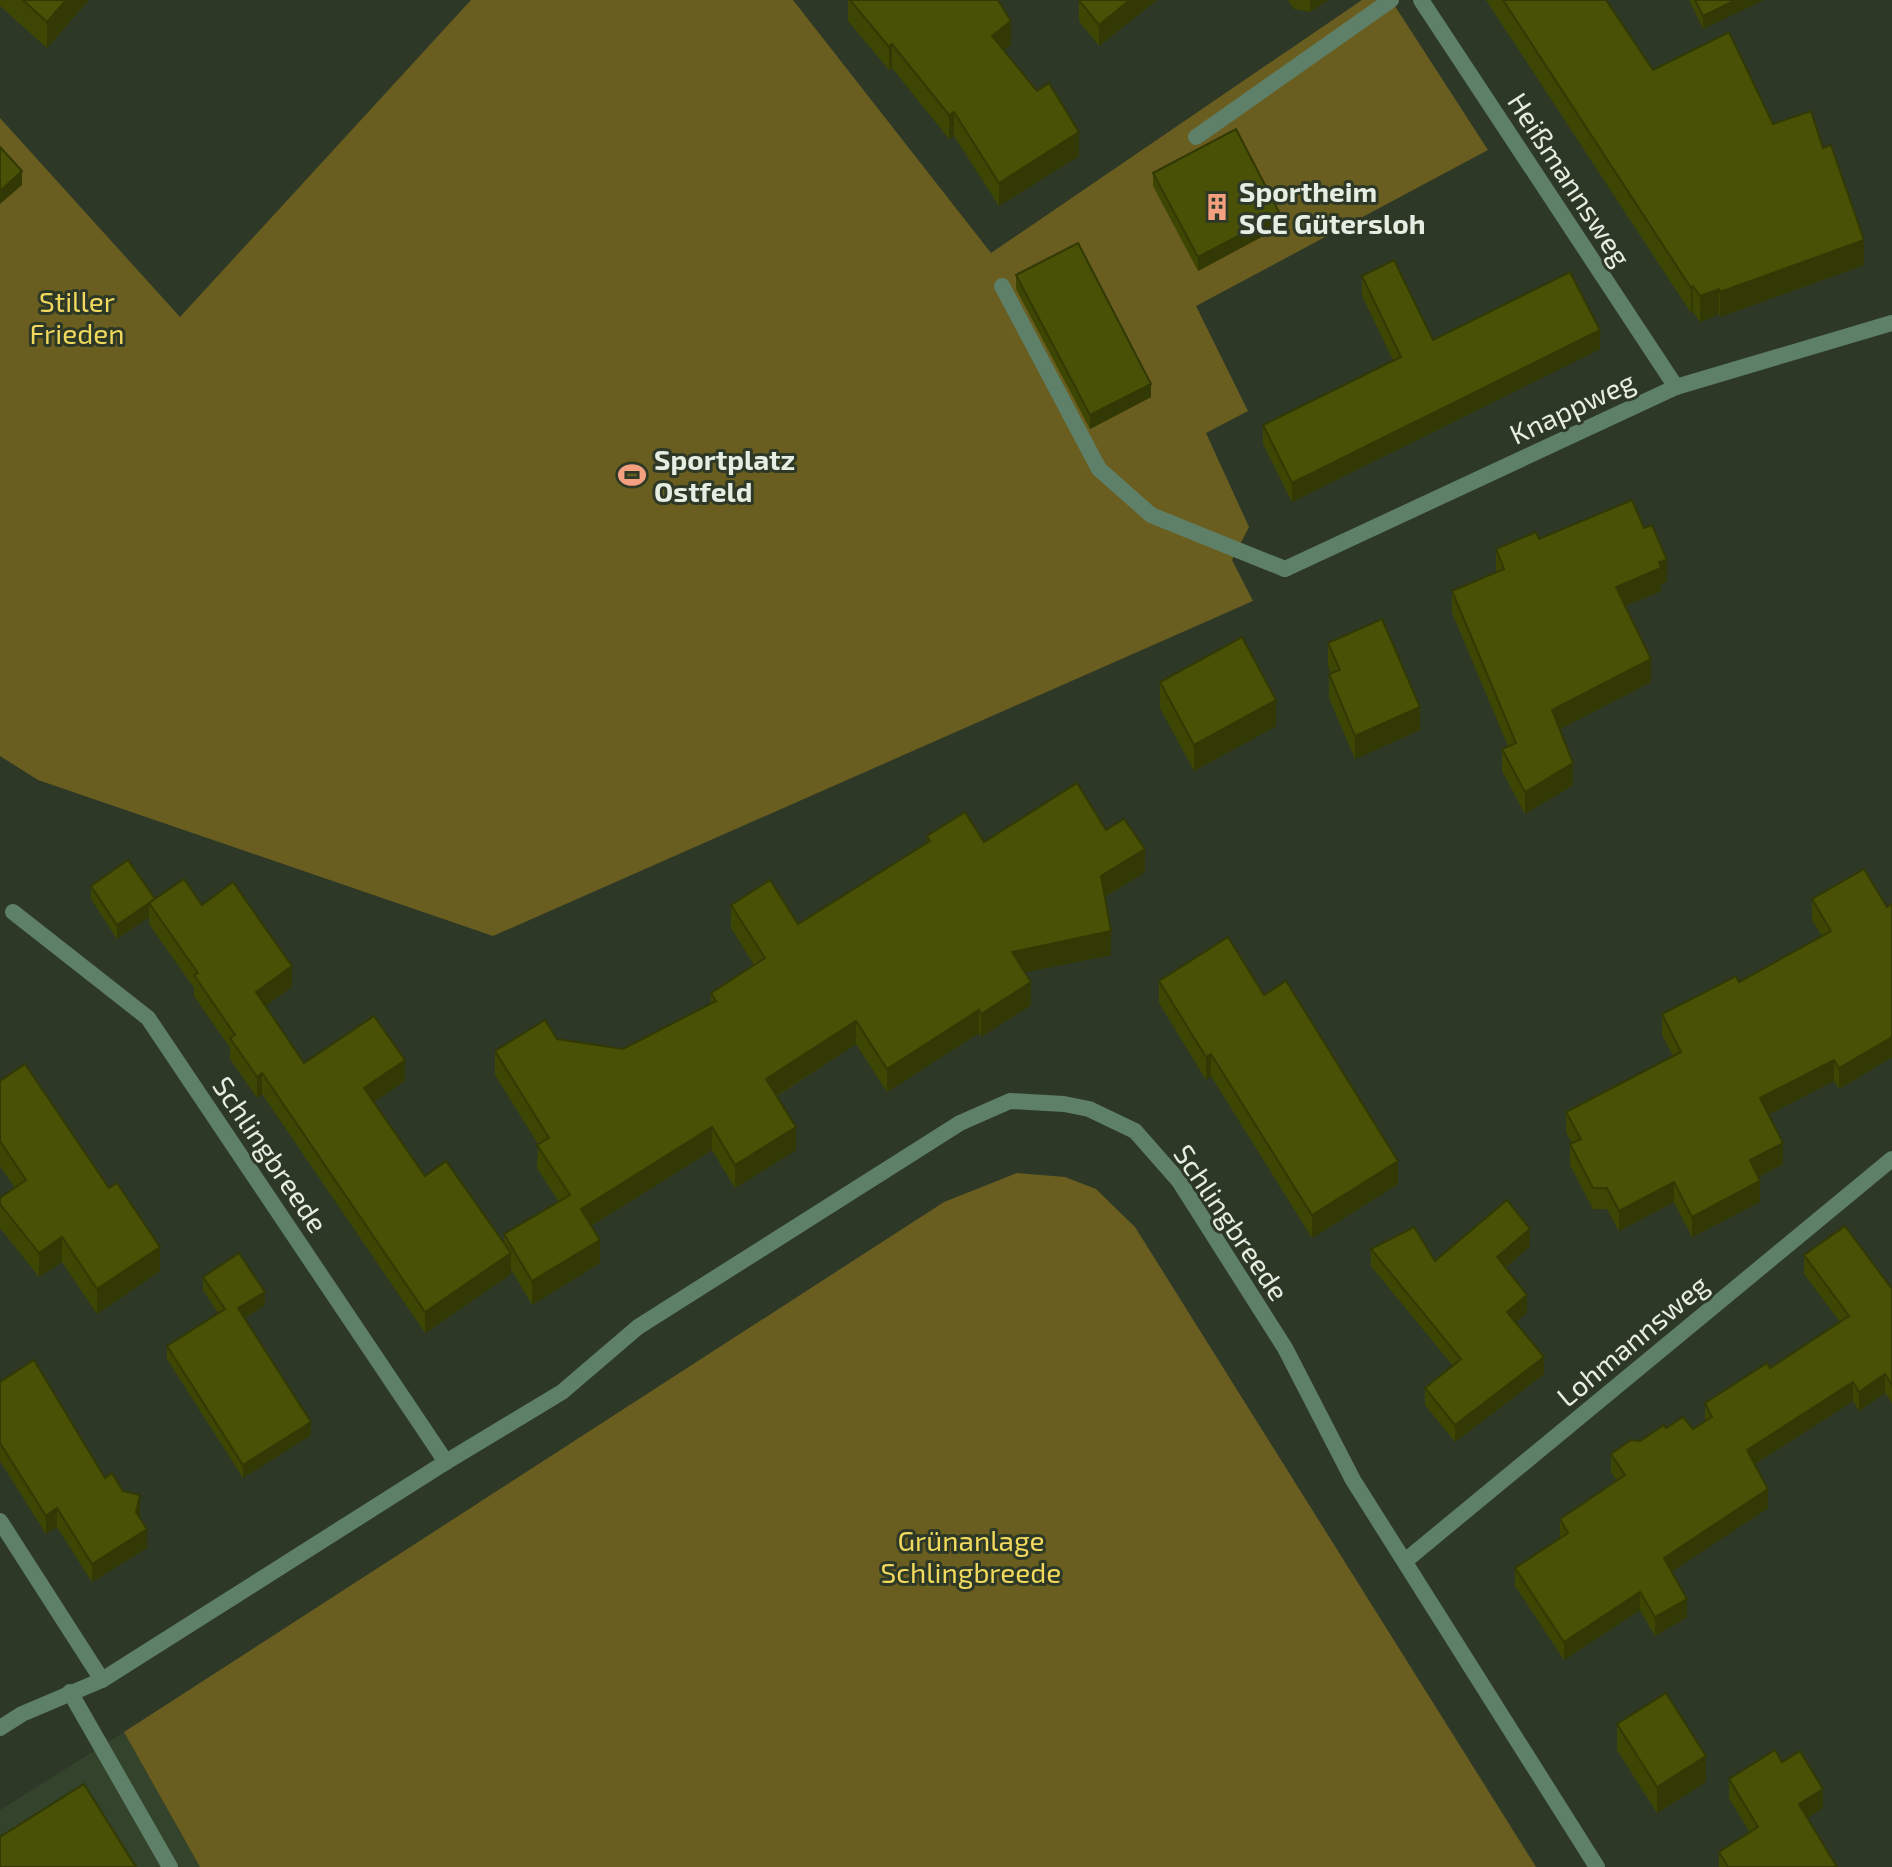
<svg xmlns="http://www.w3.org/2000/svg" width="1892" height="1867" font-family="'Exo 2',sans-serif">
<style>
.built{fill:#34432c}
.green{fill:#695d1f}
.lines{fill:none;stroke-linecap:round;stroke-linejoin:round}
.service{stroke:#5f8068;stroke-width:16}
.minor{stroke:#5f8068;stroke-width:16}
.wall{fill:#3e4604}
.shaded-wall{fill:#323904}
.building{fill:#485105;stroke:#323904;stroke-width:2}
.labels{text-anchor:middle;dominant-baseline:central;stroke-width:6;stroke-linejoin:round;paint-order:stroke}
.street-label{font-size:28px;fill:#e6ede2;stroke:#2d3827}
.poi-label{font-size:28px;font-weight:bold;fill:#e6ede2;stroke:#2d3827;text-anchor:start}
.park-label{font-size:28px;fill:#f1d95d;stroke:#2d3827}
</style>
<rect width="100%" height="100%" fill="#2d3827"/>
<polygon class="built" points="124,1732 200,1867 0,1867 0,1810"/>
<g class="green">
<polygon points="471,0 793,0 991,253 1362,0 1391,0 1488,150 1196,306 1248,411 1206,433 1249,527 1232,560 1253,601 493,936 38,780 0,756 0,118 180,317"/>
<polygon points="1017,1173 1065,1177 1096,1189 1135,1227 1536,1867 200,1867 124,1732 944,1202"/>
</g>
<g class="lines">
<g class="service">
<polyline points="1196,137 1391,0"/>
<polyline points="1002,286 1099,469 1151,515 1285,569"/>
<polyline points="0,1521 102,1680"/>
<polyline points="70,1692 170,1867"/>
</g>
<g class="minor">
<polyline points="1421,0 1676,387"/>
<polyline points="1285,569 1676,387 1892,323"/>
<polyline points="13,912 148,1018 446,1462"/>
<polyline points="1405,1561 1892,1159"/>
<polyline points="0,1728 22,1714 102,1680 446,1462 562,1392 638,1327 960,1123 1010,1101 1064,1104 1089,1109 1135,1131 1179,1181 1285,1348 1353,1480 1597,1867"/>
</g>
</g>
<g class="wall">
<polygon points="0,0 89,0 47,48 0,6"/>
<polygon points="848,0 998,0 1011,45 1004,50 1079,156 999,206 954,136 949,139 892,68 889,70 848,21"/>
<polygon points="1079,0 1157,0 1099,46 1079,21"/>
<polygon points="1288,0 1328,0 1310,12 1294,9"/>
<polygon points="1486,0 1606,0 1653,70 1773,124 1864,265 1720,317 1719,314 1700,322 1693,312 1691,313"/>
<polygon points="1689,0 1763,0 1703,29"/>
<polygon points="1153,173 1280,227 1198,271 1153,186"/>
<polygon points="1016,275 1151,397 1090,429 1016,289"/>
<polygon points="1362,276 1433,340 1600,349 1292,502 1263,444 1263,425 1393,360 1362,296"/>
<polygon points="1539,539 1667,582 1661,584 1661,591 1625,606 1651,682 1560,729 1573,785 1525,814 1502,771 1502,749 1508,746 1452,613 1452,591 1496,572 1496,549"/>
<polygon points="1328,643 1420,730 1355,759 1329,698 1329,674 1331,674 1328,666"/>
<polygon points="1160,682 1276,726 1194,771 1160,708"/>
<polygon points="1106,830 1145,872 1105,897 1111,955 1025,972 1031,1005 981,1037 979,1033 887,1092 856,1044 777,1096 796,1150 735,1188 712,1150 591,1226 600,1263 532,1305 511,1269 511,1274 425,1333 262,1094 257,1098 230,1059 230,1048 194,996 194,988 149,924 149,917 117,939 91,899 91,886 155,899 202,905 292,987 265,1006 304,1063 405,1081 373,1102 425,1176 504,1243 504,1234 559,1202 537,1168 538,1144 495,1075 495,1051 557,1039 623,1049 711,1004 711,993 754,965 731,928 731,905 798,924 927,843 927,836 984,842"/>
<polygon points="1812,899 1887,907 1892,904 1892,1057 1839,1089 1834,1081 1768,1115 1783,1164 1758,1177 1760,1202 1692,1237 1674,1202 1619,1231 1607,1209 1593,1209 1570,1165 1570,1144 1572,1143 1566,1132 1566,1112 1673,1056 1662,1035 1662,1014 1739,982 1822,936 1812,920"/>
<polygon points="1159,981 1264,995 1398,1184 1312,1238 1211,1076 1206,1080 1159,1003"/>
<polygon points="0,1081 160,1271 97,1314 62,1262 39,1277 0,1228 0,1198 15,1188 0,1166"/>
<polygon points="1530,1246 1505,1268 1527,1312 1515,1322 1544,1374 1455,1442 1425,1405 1425,1388 1453,1366 1371,1266 1371,1249 1435,1261"/>
<polygon points="1804,1255 1892,1289 1892,1403 1885,1393 1859,1411 1853,1401 1755,1464 1768,1508 1671,1571 1687,1617 1655,1636 1640,1610 1564,1660 1515,1586 1515,1568 1560,1538 1560,1519 1617,1481 1611,1472 1611,1454 1666,1428 1693,1429 1705,1422 1705,1403 1770,1368 1840,1322 1804,1274"/>
<polygon points="203,1277 265,1305 245,1318 311,1435 243,1478 167,1359 167,1346 218,1313 203,1290"/>
<polygon points="0,1382 105,1478 123,1491 140,1514 140,1517 147,1548 92,1582 57,1527 46,1534 0,1461"/>
<polygon points="1617,1724 1706,1782 1657,1813 1617,1750"/>
<polygon points="1782,1762 1823,1808 1807,1818 1837,1867 1719,1867 1719,1852 1750,1833 1729,1798 1729,1779"/>
</g>
<g class="shaded-wall">
<polygon points="66,0 89,0 47,48 47,22"/>
<polygon points="1130,0 1157,0 1099,46 1099,25"/>
<polygon points="1310,0 1328,0 1310,12"/>
<polygon points="1736,0 1763,0 1703,29 1703,16"/>
<polygon points="1011,21 1011,45 992,59 992,36"/>
<polygon points="892,44 892,68 889,70 889,47"/>
<polygon points="954,112 954,136 949,139 949,115"/>
<polygon points="1079,132 1079,156 999,206 999,183"/>
<polygon points="22,171 22,185 0,204 0,191"/>
<polygon points="1280,214 1280,227 1198,271 1198,257"/>
<polygon points="1864,240 1864,265 1720,317 1720,292"/>
<polygon points="1693,286 1693,312 1691,313 1691,288"/>
<polygon points="1719,289 1719,314 1700,322 1700,296"/>
<polygon points="1600,330 1600,349 1292,502 1292,483"/>
<polygon points="1151,384 1151,397 1090,429 1090,415"/>
<polygon points="1667,560 1667,582 1661,584 1661,591 1616,610 1616,587 1659,562"/>
<polygon points="1651,659 1651,682 1552,733 1552,710"/>
<polygon points="1276,700 1276,726 1194,771 1194,745"/>
<polygon points="1420,707 1420,730 1355,759 1355,736"/>
<polygon points="1573,763 1573,785 1525,814 1525,792"/>
<polygon points="1145,849 1145,872 1101,899 1101,876"/>
<polygon points="149,903 149,917 117,939 117,925"/>
<polygon points="1111,931 1111,955 1012,975 1012,952"/>
<polygon points="292,966 292,987 256,1013 256,992"/>
<polygon points="1031,982 1031,1005 981,1037 981,1014"/>
<polygon points="979,1010 979,1033 887,1092 887,1069"/>
<polygon points="856,1021 856,1044 766,1102 766,1079"/>
<polygon points="1892,1037 1892,1057 1839,1089 1839,1068"/>
<polygon points="1211,1054 1211,1076 1206,1080 1206,1057"/>
<polygon points="405,1060 405,1081 364,1109 364,1088"/>
<polygon points="1834,1060 1834,1081 1760,1119 1760,1098"/>
<polygon points="262,1073 262,1094 257,1098 257,1077"/>
<polygon points="712,1127 712,1150 581,1232 581,1209"/>
<polygon points="796,1127 796,1150 735,1188 735,1165"/>
<polygon points="1783,1143 1783,1164 1750,1181 1750,1160"/>
<polygon points="1398,1161 1398,1184 1312,1238 1312,1215"/>
<polygon points="1760,1181 1760,1202 1692,1237 1692,1217"/>
<polygon points="1674,1182 1674,1202 1619,1231 1619,1211"/>
<polygon points="1530,1229 1530,1246 1497,1274 1497,1257"/>
<polygon points="62,1237 62,1262 39,1277 39,1253"/>
<polygon points="600,1240 600,1263 532,1305 532,1281"/>
<polygon points="160,1247 160,1271 97,1314 97,1289"/>
<polygon points="511,1253 511,1274 425,1333 425,1312"/>
<polygon points="265,1292 265,1305 238,1322 238,1308"/>
<polygon points="1527,1295 1527,1312 1507,1330 1507,1312"/>
<polygon points="1544,1357 1544,1374 1455,1442 1455,1425"/>
<polygon points="1885,1374 1885,1393 1859,1411 1859,1392"/>
<polygon points="1853,1382 1853,1401 1747,1469 1747,1450"/>
<polygon points="311,1422 311,1435 243,1478 243,1465"/>
<polygon points="1768,1489 1768,1508 1664,1577 1664,1558"/>
<polygon points="140,1495 140,1514 136,1530 136,1512"/>
<polygon points="57,1508 57,1527 46,1534 46,1516"/>
<polygon points="147,1529 147,1548 92,1582 92,1564"/>
<polygon points="1640,1592 1640,1610 1564,1660 1564,1642"/>
<polygon points="1687,1599 1687,1617 1655,1636 1655,1617"/>
<polygon points="1706,1756 1706,1782 1657,1813 1657,1787"/>
<polygon points="1823,1789 1823,1808 1799,1824 1799,1804"/>
</g>
<g class="building">
<polygon points="23,0 66,0 47,22"/>
<polygon points="850,0 998,0 1011,21 992,36 1037,91 1049,83 1079,132 999,183 954,112 949,115 892,44 889,47"/>
<polygon points="1079,0 1130,0 1099,25"/>
<polygon points="1503,0 1606,0 1653,70 1729,32 1773,124 1811,111 1823,148 1831,145 1864,240 1720,292 1719,289 1700,296 1693,286 1691,288"/>
<polygon points="1695,0 1736,0 1703,16"/>
<polygon points="1236,129 1280,214 1198,257 1153,173"/>
<polygon points="0,147 22,171 0,191"/>
<polygon points="1078,243 1151,384 1090,415 1016,275"/>
<polygon points="1394,260 1433,340 1570,272 1600,330 1292,483 1263,425 1401,357 1362,276"/>
<polygon points="1632,500 1644,528 1652,525 1667,560 1659,562 1661,568 1616,587 1651,659 1552,710 1573,763 1525,792 1502,749 1516,743 1452,591 1504,569 1496,549 1536,532 1539,539"/>
<polygon points="1382,619 1420,707 1355,736 1329,674 1340,670 1328,643"/>
<polygon points="1242,637 1276,700 1194,745 1160,682"/>
<polygon points="1077,783 1106,830 1124,819 1145,849 1101,876 1111,931 1012,952 1031,982 981,1014 979,1010 887,1069 856,1021 766,1079 796,1127 735,1165 712,1127 581,1209 600,1240 532,1281 504,1234 570,1195 537,1145 549,1138 495,1051 545,1020 557,1039 623,1049 716,1001 711,993 765,958 731,905 770,880 798,924 930,841 927,836 965,812 984,842"/>
<polygon points="128,860 155,899 117,925 91,886"/>
<polygon points="1864,869 1887,907 1892,904 1892,1037 1839,1068 1834,1060 1760,1098 1783,1143 1750,1160 1760,1181 1692,1217 1674,1182 1619,1211 1607,1188 1593,1188 1570,1144 1581,1139 1566,1112 1681,1052 1662,1014 1736,976 1739,982 1831,931 1812,899"/>
<polygon points="184,879 202,905 233,882 292,966 256,992 304,1063 374,1016 405,1060 364,1088 425,1176 446,1161 511,1253 425,1312 262,1073 257,1077 230,1038 235,1035 194,975 198,973 149,903"/>
<polygon points="1228,937 1264,995 1286,981 1398,1161 1312,1215 1211,1054 1206,1057 1159,981"/>
<polygon points="25,1064 109,1188 117,1183 160,1247 97,1289 62,1237 39,1253 0,1204 0,1198 26,1180 0,1141 0,1081"/>
<polygon points="1507,1200 1530,1229 1497,1257 1527,1295 1507,1312 1544,1357 1455,1425 1425,1388 1461,1359 1371,1249 1414,1227 1435,1261"/>
<polygon points="1845,1226 1892,1289 1892,1385 1885,1374 1859,1392 1853,1382 1747,1450 1768,1489 1664,1558 1687,1599 1655,1617 1640,1592 1564,1642 1515,1568 1568,1533 1560,1519 1625,1475 1611,1454 1631,1440 1640,1441 1664,1425 1666,1428 1683,1417 1693,1429 1712,1417 1705,1403 1767,1363 1770,1368 1849,1316 1804,1255"/>
<polygon points="239,1253 265,1292 238,1308 311,1422 243,1465 167,1346 225,1309 203,1277"/>
<polygon points="34,1360 105,1478 112,1473 123,1491 140,1495 136,1512 147,1529 92,1564 57,1508 46,1516 0,1443 0,1382"/>
<polygon points="1666,1693 1706,1756 1657,1787 1617,1724"/>
<polygon points="1775,1750 1782,1762 1800,1751 1823,1789 1799,1804 1837,1867 1728,1867 1719,1852 1758,1827 1729,1779"/>
<polygon points="84,1784 136,1867 0,1867 0,1837"/>
</g>
<defs>
<g id="building-bare" transform="scale(2.16)"><path d="M-4-6H4V6H1V3H-1V6H-4ZM-2.5-4.3h1.7v1.8h-1.7ZM.8-4.3h1.7v1.8H.8ZM-2.5-1h1.7V.8h-1.7ZM.8-1h1.7V.8H.8Z" fill="#f2a07f" stroke="#2d3827" stroke-width="2.5" paint-order="stroke"/></g>
<g id="stadium-bare" transform="scale(2.16)"><path d="M0-5a6.5 5 0 1 0 0 10a6.5 5 0 1 0 0-10ZM-3.5-1.8h7v3.6h-7Z" fill="#f2a07f" stroke="#2d3827" stroke-width="2.5" paint-order="stroke"/></g>
</defs>
<g fill-rule="evenodd">
<use href="#building-bare" x="1217" y="207"/>
<use href="#stadium-bare" x="632" y="475"/>
</g>
<g class="labels">
<g class="street-label">
<text transform="translate(1570 179) rotate(57)">Heißmannsweg</text>
<text transform="translate(1572 407) rotate(-25)">Knappweg</text>
<text transform="translate(271 1154) rotate(56)">Schlingbreede</text>
<text transform="translate(1232 1222) rotate(56)">Schlingbreede</text>
<text transform="translate(1632 1340) rotate(-40)">Lohmannsweg</text>
</g>
<g class="poi-label">
<text x="1239" y="191">Sportheim<tspan x="1239" dy="32">SCE Gütersloh</tspan></text>
<text x="654" y="459">Sportplatz<tspan x="654" dy="32">Ostfeld</tspan></text>
</g>
<g class="park-label">
<text x="77" y="301">Stiller<tspan x="77" dy="32">Frieden</tspan></text>
<text x="971" y="1540">Grünanlage<tspan x="971" dy="32">Schlingbreede</tspan></text>
</g>
</g>
</svg>
